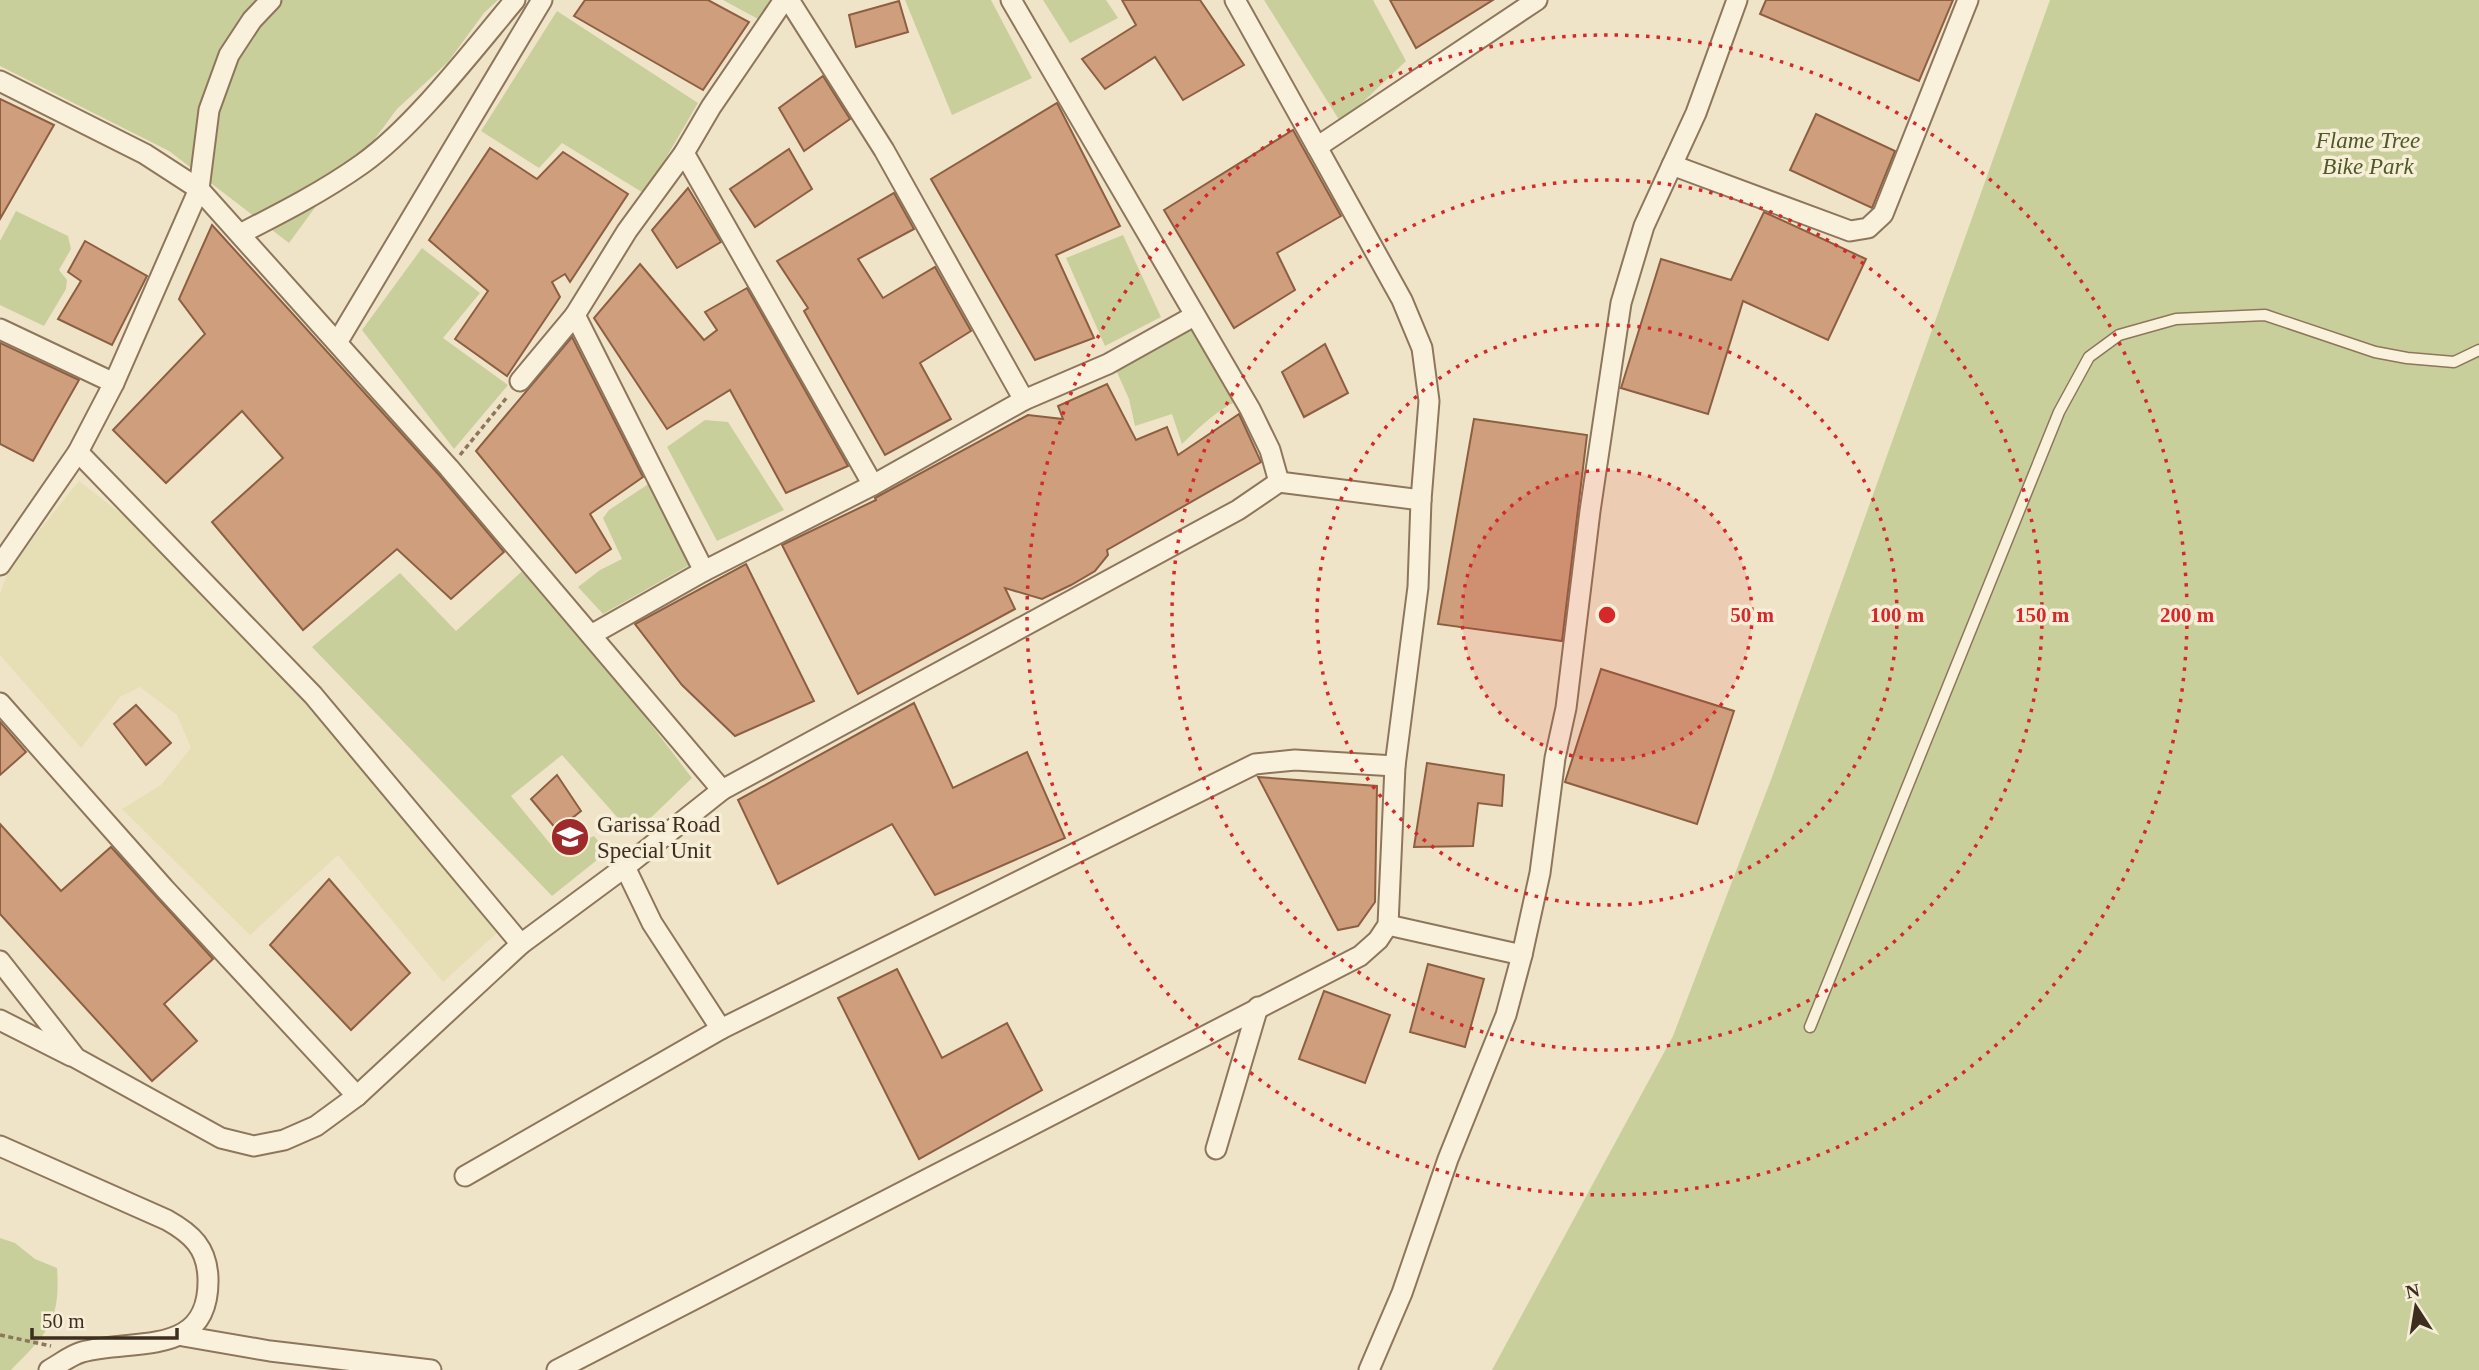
<svg xmlns="http://www.w3.org/2000/svg" width="2479" height="1370" font-family="'Times New Roman',serif">
<style>
.farmland{fill:#e6deb5}
.green{fill:#c9cf9b}
.building{fill:#cf9f7d;stroke:#8d5f41;stroke-width:2}
.lines{fill:none;stroke-linecap:round;stroke-linejoin:round}
.service-casing{stroke:#8d765c;stroke-width:13}
.minor-casing{stroke:#8d765c;stroke-width:23}
.path{stroke:#8d765c;stroke-width:3.5;stroke-dasharray:5 3.5;stroke-linecap:butt}
.service{stroke:#faf1dc;stroke-width:10}
.minor{stroke:#faf1dc;stroke-width:19}
.ring{fill:none;stroke:#d62828;stroke-width:3.5;stroke-dasharray:3.5 7}
.labels{text-anchor:middle;dominant-baseline:central;stroke-width:7;stroke-linejoin:round;paint-order:stroke}
.park-label{font-size:23px;font-style:italic;fill:#4d5a26;stroke:#f7eed8}
.poi-label{font-size:23px;fill:#3d2e20;stroke:#f7eed8;text-anchor:start}
.centre{fill:#d62828;stroke:#f7eed8;stroke-width:3.5}
.ring-label{font-size:21px;text-anchor:middle;font-weight:bold;fill:#d62828;stroke:#f7eed8;stroke-width:7;stroke-linejoin:round;paint-order:stroke}
</style>
<rect width="100%" height="100%" fill="#f0e4c8"/>
<polygon class="farmland" points="79,481 211,584 510,921 443,982 338,855 250,935 122,809 161,785 191,748 177,715 140,687 120,697 81,748 0,655 0,594 10,567"/>
<g class="green">
<polygon points="0,0 498,0 484,13 448,62 397,109 351,171 322,198 289,243 169,151 0,66"/>
<polygon points="723,0 771,0 758,19"/>
<polygon points="905,0 991,0 1032,78 952,115"/>
<polygon points="1043,0 1106,0 1118,18 1070,43"/>
<polygon points="1264,0 1373,0 1406,61 1341,123"/>
<polygon points="2050,0 2479,0 2479,1370 1492,1370 1673,1036 1772,777"/>
<polygon points="557,11 698,103 645,194 562,143 539,168 481,131"/>
<polygon points="16,211 68,236 71,249 59,270 67,280 66,289 44,326 0,305 0,241"/>
<polygon points="1123,235 1161,317 1105,346 1066,258"/>
<polygon points="422,248 480,293 443,338 508,385 454,449 362,330"/>
<path d="M1199 319 1254 394C1223 404 1205 422 1182 444L1172 414 1135 426 1129 399 1116 370Z"/>
<polygon points="705,420 728,422 784,510 717,541 667,447"/>
<polygon points="650,483 702,558 603,614 578,587 600,570 622,559 603,518 609,510"/>
<polygon points="529,565 692,778 633,835 562,755 511,796 557,852 594,836 607,852 552,896 312,647 400,573 456,631"/>
<path d="M0 1238 15 1243 35 1259 57 1268C61 1321 47 1334 11 1370H0Z"/>
</g>
<g class="building">
<polygon points="585,0 708,0 749,22 703,90 574,16"/>
<polygon points="1122,0 1200,0 1244,65 1183,100 1155,57 1105,89 1082,59 1136,25"/>
<polygon points="1390,0 1493,0 1416,48"/>
<polygon points="1766,0 1953,0 1919,81 1760,14"/>
<polygon points="899,1 908,32 856,47 849,15"/>
<polygon points="823,76 850,119 804,151 779,108"/>
<polygon points="0,99 54,125 0,219"/>
<polygon points="1057,103 1120,226 1056,255 1094,338 1035,360 931,179"/>
<polygon points="1816,114 1895,151 1872,208 1790,170"/>
<polygon points="1293,130 1341,216 1277,253 1295,290 1234,328 1164,210"/>
<polygon points="490,148 537,179 563,152 628,194 570,282 565,274 552,282 560,297 507,376 455,339 488,291 429,240"/>
<polygon points="789,149 812,189 755,227 730,189"/>
<polygon points="688,188 721,242 677,268 652,230"/>
<polygon points="894,193 914,229 858,259 883,298 935,267 971,331 920,363 951,419 885,455 804,311 808,308 777,261"/>
<polygon points="1764,212 1866,259 1828,340 1743,301 1708,414 1621,388 1661,259 1731,280"/>
<polygon points="212,225 440,476 504,552 451,599 397,549 303,630 212,522 283,458 242,411 166,483 113,430 205,334 179,299"/>
<polygon points="85,241 147,276 112,345 58,319 81,281 68,272"/>
<polygon points="640,264 704,340 717,330 705,312 747,288 848,466 786,493 730,390 667,429 594,318"/>
<polygon points="572,337 643,477 590,514 611,549 576,573 476,451"/>
<polygon points="0,343 79,380 33,461 0,444"/>
<polygon points="1325,344 1348,393 1304,417 1282,372"/>
<polygon points="1107,384 1136,440 1167,427 1178,455 1239,414 1261,462 1107,550 1108,555 1095,571 1071,585 1042,599 1005,588 1015,609 858,694 782,545 876,500 875,498 1028,415 1063,419 1058,406"/>
<polygon points="1474,419 1587,435 1562,641 1438,624"/>
<polygon points="746,564 814,701 735,736 682,685 635,624"/>
<polygon points="1601,669 1734,711 1697,824 1565,782"/>
<polygon points="914,703 953,788 1027,752 1065,838 935,895 892,824 778,884 738,800"/>
<polygon points="136,705 171,743 146,765 114,724"/>
<polygon points="0,722 26,752 0,775"/>
<polygon points="1427,763 1504,775 1502,806 1478,803 1473,846 1414,847"/>
<polygon points="557,775 581,811 557,830 531,799"/>
<polygon points="1258,777 1377,786 1375,902 1358,926 1338,930"/>
<polygon points="0,824 61,891 111,847 213,959 164,1004 197,1041 152,1081 0,914"/>
<polygon points="329,879 410,973 351,1030 270,945"/>
<polygon points="1428,964 1484,979 1465,1047 1410,1032"/>
<polygon points="897,969 942,1058 1007,1023 1042,1090 919,1159 838,998"/>
<polygon points="1324,991 1390,1015 1365,1083 1299,1059"/>
</g>
<g class="lines">
<g class="service-casing">
<polyline id="service" points="1810,1027 2059,412 2089,357 2119,335 2176,319 2265,315 2375,352 2407,358 2454,362 2479,350"/>
</g>
<g class="minor-casing">
<g id="minor">
<polyline points="789,0 884,150 1024,400 1108,364 1194,316"/>
<polyline points="1011,0 1250,409 1270,450 1279,482"/>
<polyline points="1235,0 1317,147 1537,0"/>
<polyline points="0,81 145,154 199,189 449,468 722,790"/>
<polyline points="1672,165 1850,231 1868,228 1883,214 1968,0"/>
<path d="M242 233C283 212 324 191 362 164 414 127 473 50 515 0"/>
<polyline points="0,329 114,383"/>
<polyline points="338,341 542,0"/>
<polyline points="520,381 575,315"/>
<polyline points="78,452 313,695 521,944"/>
<polyline points="873,485 1024,400"/>
<polyline points="0,565 78,452 114,383 199,189 209,110 229,55 252,20 271,0"/>
<polyline points="704,571 575,315 627,231 684,153 711,107 784,0"/>
<polyline points="591,635 704,571 873,485 684,153"/>
<polyline points="0,703 164,888 357,1096"/>
<polyline points="625,867 652,923 721,1029 1255,764 1295,760 1395,766"/>
<polyline points="1388,925 1522,955"/>
<polyline points="0,961 76,1058 221,1138 254,1146 284,1140 316,1126 357,1096 521,944 625,867 722,790 1238,510 1279,482 1421,500"/>
<polyline points="0,1020 71,1056"/>
<path d="M0 1146 167 1220C192 1234 207 1248 208 1278 210 1358 136 1338 82 1352 71 1355 60 1364 49 1370"/>
<polyline points="1216,1149 1258,1007"/>
<polyline points="465,1176 721,1029"/>
<polyline points="183,1336 270,1351 431,1370"/>
<polyline points="557,1370 1360,956 1378,940 1388,925 1395,766 1418,587 1421,500 1429,401 1422,348 1402,300 1317,147"/>
<polyline points="1369,1370 1402,1293 1448,1159 1506,1015 1522,955 1540,873 1555,758 1566,708 1590,511 1621,303 1644,226 1696,113 1737,0"/>
</g>
</g>
<g class="path">
<polyline points="460,455 508,396"/>
<polyline points="0,1335 51,1346"/>
</g>
<use href="#service" class="service"/>
<use href="#minor" class="minor"/>
</g>
<circle cx="1607" cy="615" r="145" fill="#d62828" fill-opacity=".12"/>
<g class="ring">
<circle cx="1607" cy="615" r="145"/>
<circle cx="1607" cy="615" r="290"/>
<circle cx="1607" cy="615" r="435"/>
<circle cx="1607" cy="615" r="580"/>
</g>
<defs>
<g id="school-disc" transform="scale(2.0125)"><circle r="9.5" fill="#9e2a2b" stroke="#f7eed8"/><path d="M0-5L7-2L0 1L-7-2ZM-4 1L0 2.5L4 1V4Q0 6-4 4Z" fill="#fff"/></g>
</defs>
<g fill-rule="evenodd">
<use href="#school-disc" x="570" y="837"/>
</g>
<g class="labels">
<g class="park-label">
<text x="2368" y="140">Flame Tree<tspan x="2368" dy="26">Bike Park</tspan></text>
</g>
<g class="poi-label">
<text x="597" y="824">Garissa Road<tspan x="597" dy="26">Special Unit</tspan></text>
</g>
</g>
<circle cx="1607" cy="615" r="10" class="centre"/>
<g class="ring-label">
<text x="1752" y="622">50 m</text>
<text x="1897" y="622">100 m</text>
<text x="2042" y="622">150 m</text>
<text x="2187" y="622">200 m</text>
</g>
<g transform="translate(2416 1307) rotate(348)" stroke="#f7eed8" stroke-width="5" paint-order="stroke">
<path d="M0-5L12 26L0 18L-12 26Z" fill="#3d2e20"/>
<text y="-10" font-size="19" font-weight="bold" text-anchor="middle" fill="#3d2e20">N</text>
</g>
<path d="M32 1328v10h145v-10" fill="none" stroke="#3d2e20" stroke-width="3.5"/>
<text x="42" y="1328" font-size="21" fill="#3d2e20" stroke="#f7eed8" stroke-width="5" paint-order="stroke">50 m</text>
</svg>
